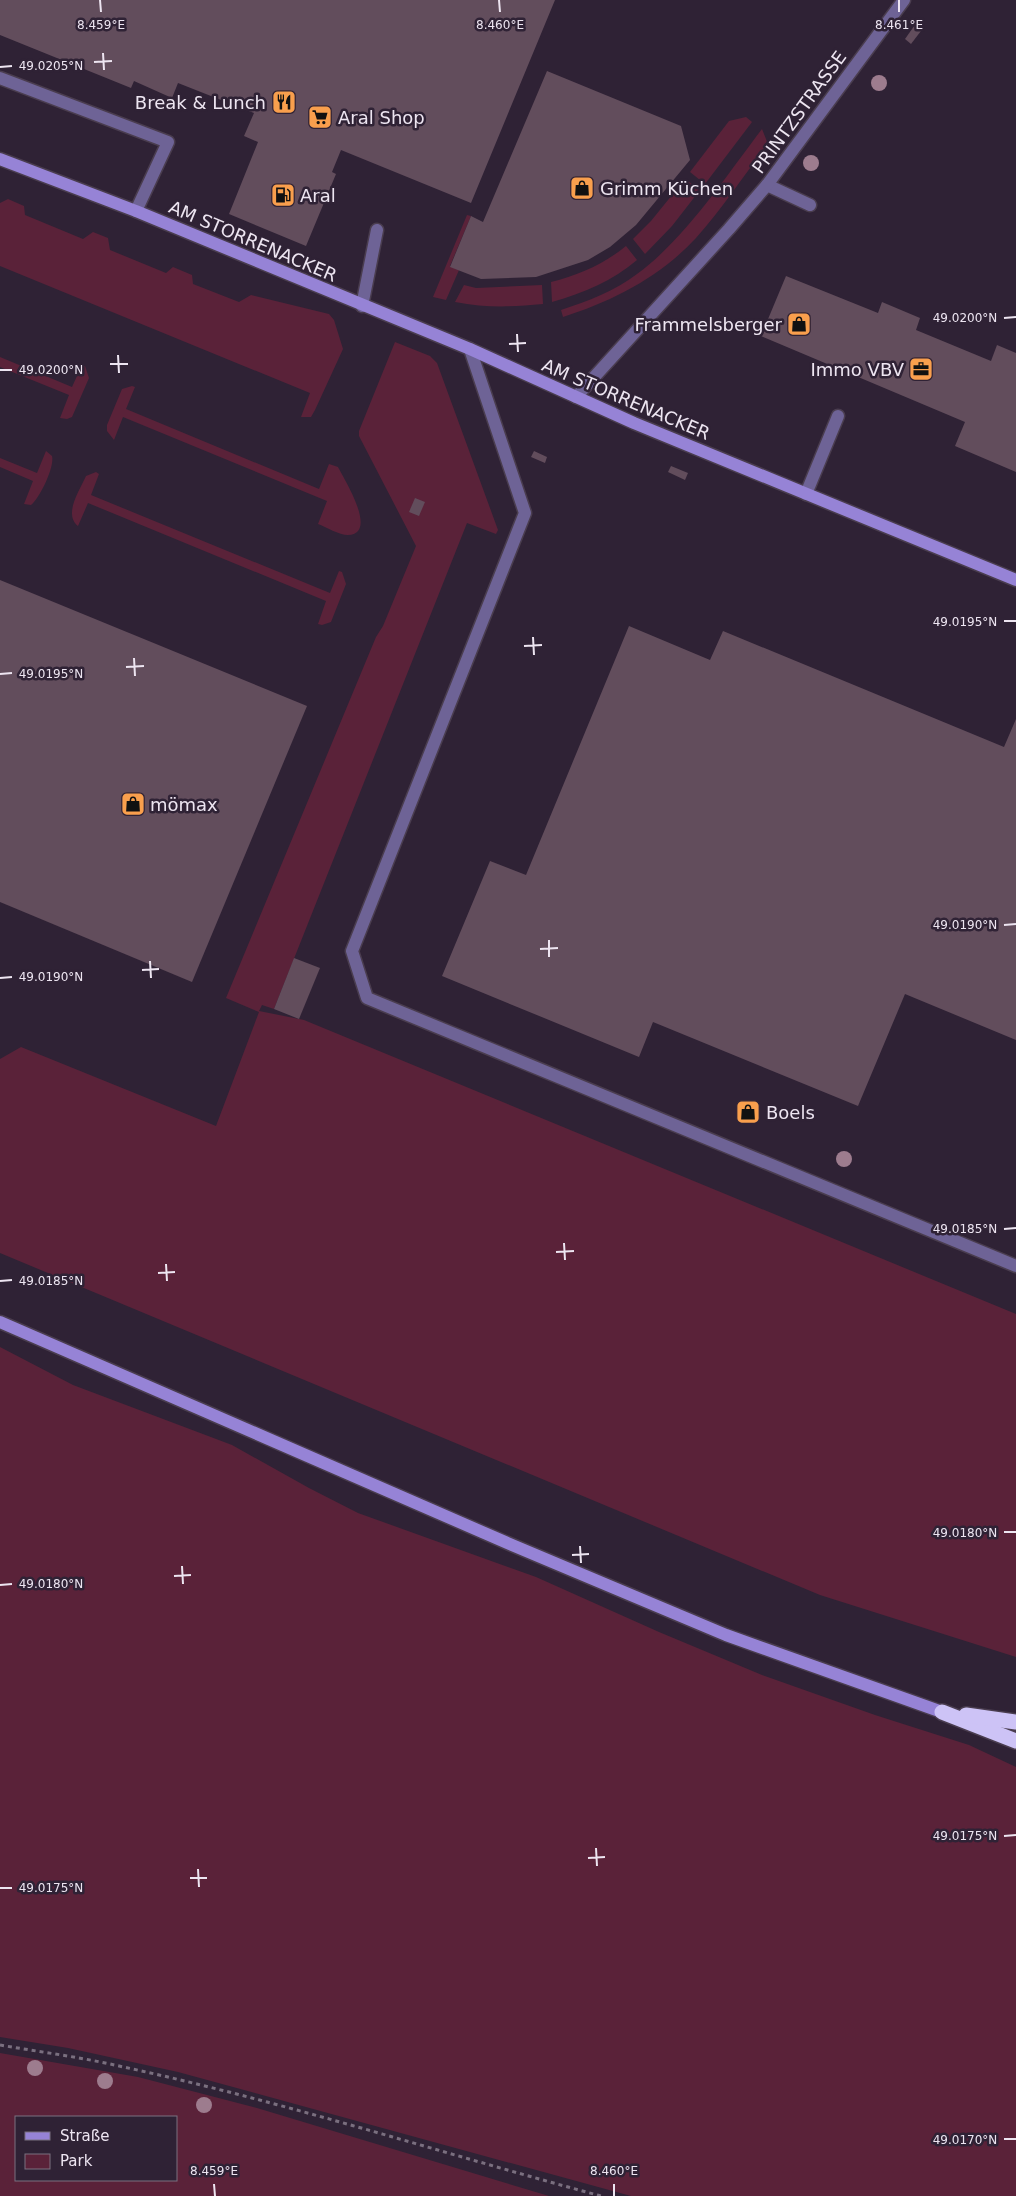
<svg xmlns="http://www.w3.org/2000/svg" width="1016" height="2196" font-family="'DejaVu Sans',sans-serif">
<style>
.green{fill:#5a2239;fill-rule:evenodd}
.building{fill:#624d5c}
.lines{fill:none;stroke-linecap:round;stroke-linejoin:round}
.lane-casing{stroke:#4a3d4f;stroke-width:15}
.street-casing{stroke:#4a3d4f;stroke-width:15}
.secondary-casing{stroke:#4a3d4f;stroke-width:15}
.highway-casing{stroke:#4a3d4f;stroke-width:18}
.path{stroke:#7a6f7f;stroke-width:3;stroke-dasharray:4 4;stroke-linecap:butt}
.lane{stroke:#6e6396;stroke-width:12}
.street{stroke:#6e6396;stroke-width:12}
.secondary{stroke:#9683d6;stroke-width:12}
.highway{stroke:#cdc3f6;stroke-width:15}
.tree{fill:#9d7c8e}
.ticks{fill:none;stroke:#ede5f1;stroke-width:2}
.labels{text-anchor:middle;dominant-baseline:central;stroke-width:5;stroke-linejoin:round;paint-order:stroke}
.poi-label{font-size:18px;fill:#ede5f1;stroke:#2f2235;text-anchor:start}
.street-label{font-size:18px;fill:#ede5f1;stroke:#2f2235}
.ticks-label{font-size:12px;text-anchor:middle;fill:#ede5f1;stroke:#2f2235;stroke-width:5;stroke-linejoin:round;paint-order:stroke}
</style>
<rect width="100%" height="100%" fill="#2f2235"/>
<g class="green">
<polygon points="746,117 752,122 705,184 690,172 729,121"/>
<path d="M762 129 768 144C744 175 722 209 696 238 660 277 613 301 563 317L561 310C588 301 615 291 637 274 685 239 726 176 762 129Z"/>
<polygon points="685,179 700,190 672,226 645,254 633,239 651,221"/>
<polygon points="8,199 24,206 25,215 83,239 93,232 108,238 110,250 166,273 173,267 192,275 193,284 239,302 251,295 329,314 334,320 343,349 315,410 311,417 301,417 310,393 0,266 0,203"/>
<polygon points="467,215 471,216 450,266 459,270 446,300 433,297"/>
<path d="M626 246 637 260C612 281 584 293 552 302L551 282C579 275 604 264 626 246Z"/>
<path d="M464 285 476 288 542 285 543 304C512 307 486 308 455 302Z"/>
<polygon points="395,342 430,356 437,363 498,530 496,534 467,523 274,1009 262,1005 259,1011 304,1020 1016,1314 1016,1657 820,1595 0,1253 0,1059 21,1047 216,1126 259,1012 226,998 376,637 383,626 416,546 359,436 359,431"/>
<polygon points="0,357 72,387 82,365 85,366 89,378 72,417 67,419 60,418 69,395 0,367"/>
<path d="M132 386 135 387 126 409 319 489 329 464 338 467C344 479 379 534 348 535 339 535 326 527 318 524L327 501 123 417 114 440 107 431V425L122 389Z"/>
<path d="M46 451 52 456C55 466 40 498 31 505L24 504 33 481 0 467V458L37 473Z"/>
<path d="M96 472 99 474 91 495 330 593 339 571 342 572 346 584 331 622 322 625 318 624 326 601 88 503 78 526C63 514 80 490 86 476Z"/>
<polygon points="0,1347 73,1385 232,1445 309,1488 358,1513 536,1577 659,1632 762,1675 875,1715 969,1745 1016,1767 1016,2196 631,2196 178,2072 68,2048 0,2037"/>
<path d="M0 2053 138 2077 257 2108 549 2196H0ZM16 2117H176V2180H16Z"/>
</g>
<g class="building">
<polygon points="0,0 555,0 471,203 341,150 332,172 336,174 306,246 229,214 258,142 244,136 254,113 178,83 172,98 134,81 131,88 0,35"/>
<polygon points="917,22 924,27 911,44 905,39"/>
<polygon points="547,71 681,126 690,160 636,225 610,247 588,260 536,277 481,279 450,267 471,216 483,222"/>
<polygon points="786,276 878,313 882,302 920,318 916,330 991,361 997,345 1016,353 1016,472 955,446 965,422 761,336"/>
<polygon points="534,451 547,457 545,463 531,457"/>
<polygon points="671,466 688,473 685,480 668,472"/>
<polygon points="415,498 425,502 419,516 409,512"/>
<polygon points="0,580 307,706 192,982 0,902"/>
<polygon points="629,626 710,660 723,631 1004,747 1016,719 1016,1040 905,994 858,1106 653,1022 639,1057 442,976 490,861 526,875"/>
<polygon points="294,958 320,968 299,1019 274,1009"/>
</g>
<g class="lines">
<g class="lane-casing">
<g id="lane">
<polyline points="0,78 168,142 136,211"/>
<polyline points="767,185 810,205"/>
<polyline points="362,306 377,230"/>
<polyline points="470,349 525,513 352,951 367,998 1016,1266"/>
<polyline points="806,494 838,416"/>
</g>
</g>
<g class="street-casing">
<polyline id="street" points="576,397 729,229 767,185 904,0"/>
</g>
<g class="secondary-casing">
<g id="secondary">
<polyline points="0,159 136,211 470,349 634,423 1016,580"/>
<polyline points="0,1322 512,1545 726,1635 942,1712"/>
</g>
</g>
<g class="highway-casing">
<g id="highway">
<polyline points="942,1712 1016,1741"/>
<polyline points="966,1715 1016,1722"/>
</g>
</g>
<path class="path" d="M0 2045C40 2052 80 2057 119 2066 282 2101 441 2153 601 2196"/>
<use href="#lane" class="lane"/>
<use href="#street" class="street"/>
<use href="#secondary" class="secondary"/>
<use href="#highway" class="highway"/>
</g>
<g class="tree">
<circle cx="879" cy="83" r="8"/>
<circle cx="811" cy="163" r="8"/>
<circle cx="844" cy="1159" r="8"/>
<circle cx="35" cy="2068" r="8"/>
<circle cx="105" cy="2081" r="8"/>
<circle cx="204" cy="2105" r="8"/>
</g>
<path class="ticks" d="M100 0 101 12M499 0 500 12M899 0V12M103 53 104 70M94 62 112 61M0 67 12 66M1004 318 1016 317M517 334 518 352M509 344 526 343M118 355 119 373M110 364H128M0 370H12M1004 621H1016M533 637 534 655M524 646 542 645M134 658 135 676M126 667 144 666M0 674 12 673M1004 925 1016 924M549 940V957M540 949 558 948M150 961 151 978M142 970 159 969M0 978 12 977M1004 1229 1016 1228M564 1243 565 1260M556 1252 574 1251M166 1264 167 1281M158 1273 175 1272M0 1281 12 1280M1004 1532H1016M580 1546 581 1563M572 1555 589 1554M182 1566 183 1584M174 1576 191 1575M0 1585 12 1584M1004 1836 1016 1835M596 1848 597 1866M588 1858 605 1857M198 1869 199 1887M190 1878H207M0 1888H12M1004 2139H1016M214 2184 215 2196M614 2184V2196"/>
<defs>
<g id="restaurant-square" transform="scale(1.25)"><rect x="-9" y="-9" width="18" height="18" rx="4" fill="#f99f4d" stroke="#2f2235"/><path d="M-5-6h1v4h1v-4h1v4h1v-4h1v5L-1.5 .5V6h-2V.5L-5-1ZM5-6V6H3V1.5H1.5Q1.5-4 5-6Z" fill="#111"/></g>
<g id="supermarket-square" transform="scale(1.25)"><rect x="-9" y="-9" width="18" height="18" rx="4" fill="#f99f4d" stroke="#2f2235"/><path d="M-6-5.5h2.5l.6 2H6L4.5 2H-2.5L-4.4-4H-6ZM-1.5 3.2a1.3 1.3 0 1 0 .1 0ZM3 3.2a1.3 1.3 0 1 0 .1 0Z" fill="#111"/></g>
<g id="shop-square" transform="scale(1.25)"><rect x="-9" y="-9" width="18" height="18" rx="4" fill="#f99f4d" stroke="#2f2235"/><path d="M-5-2.5h2.3a2.7 3.5 0 0 1 5.4 0H5L5.5 6h-11ZM-1.5-2.5h3a1.5 2.3 0 0 0-3 0Z" fill="#111"/></g>
<g id="fuel-square" transform="scale(1.25)"><rect x="-9" y="-9" width="18" height="18" rx="4" fill="#f99f4d" stroke="#2f2235"/><path d="M-5.5-6h7V0h2V4h1.3V-2.5L3-4.5l.8-.8L6-3V5H2.5V1h-1V6h-7ZM-4.2-4.7v3.2H.2V-4.7Z" fill="#111"/></g>
<g id="office-square" transform="scale(1.25)"><rect x="-9" y="-9" width="18" height="18" rx="4" fill="#f99f4d" stroke="#2f2235"/><path d="M-6-3h4V-5.5h4V-3h4V5H-6ZM-1-4.5V-3h2v-1.5ZM-6 0V1H6V0Z" fill="#111"/></g>
</defs>
<g fill-rule="evenodd">
<use href="#restaurant-square" x="284" y="102"/>
<use href="#supermarket-square" x="320" y="117"/>
<use href="#shop-square" x="582" y="188"/>
<use href="#fuel-square" x="283" y="195"/>
<use href="#shop-square" x="799" y="324"/>
<use href="#office-square" x="921" y="369"/>
<use href="#shop-square" x="133" y="804"/>
<use href="#shop-square" x="748" y="1112"/>
</g>
<g class="labels">
<g class="poi-label">
<text x="266" y="102" text-anchor="end">Break &amp; Lunch</text>
<text x="338" y="117">Aral Shop</text>
<text x="600" y="188">Grimm Küchen</text>
<text x="300" y="195">Aral</text>
<text x="782" y="324" text-anchor="end">Frammelsberger</text>
<text x="904" y="369" text-anchor="end">Immo VBV</text>
<text x="150" y="804">mömax</text>
<text x="766" y="1112">Boels</text>
</g>
<g class="street-label">
<text transform="translate(799 112) rotate(-54)">PRINTZSTRASSE</text>
<text transform="translate(253 241) rotate(23)">AM STORRENACKER</text>
<text transform="translate(626 399) rotate(23)">AM STORRENACKER</text>
</g>
</g>
<g class="ticks-label">
<text x="101" y="29">8.459°E</text>
<text x="500" y="29">8.460°E</text>
<text x="899" y="29">8.461°E</text>
<text x="51" y="70">49.0205°N</text>
<text x="965" y="322">49.0200°N</text>
<text x="51" y="374">49.0200°N</text>
<text x="965" y="626">49.0195°N</text>
<text x="51" y="678">49.0195°N</text>
<text x="965" y="929">49.0190°N</text>
<text x="51" y="981">49.0190°N</text>
<text x="965" y="1233">49.0185°N</text>
<text x="51" y="1285">49.0185°N</text>
<text x="965" y="1537">49.0180°N</text>
<text x="51" y="1588">49.0180°N</text>
<text x="965" y="1840">49.0175°N</text>
<text x="51" y="1892">49.0175°N</text>
<text x="965" y="2144">49.0170°N</text>
<text x="214" y="2175">8.459°E</text>
<text x="614" y="2175">8.460°E</text>
</g>
<rect x="15" y="2116" width="162" height="65" fill="#2f2235" stroke="#7b7080"/>
<rect x="25" y="2132" width="25" height="8" fill="#9683d6" stroke="#7b7080"/>
<text x="60" y="2141" font-size="15" fill="#ede5f1">Straße</text>
<rect x="25" y="2154" width="25" height="15" fill="#5a2239" stroke="#7b7080"/>
<text x="60" y="2166" font-size="15" fill="#ede5f1">Park</text>
</svg>
